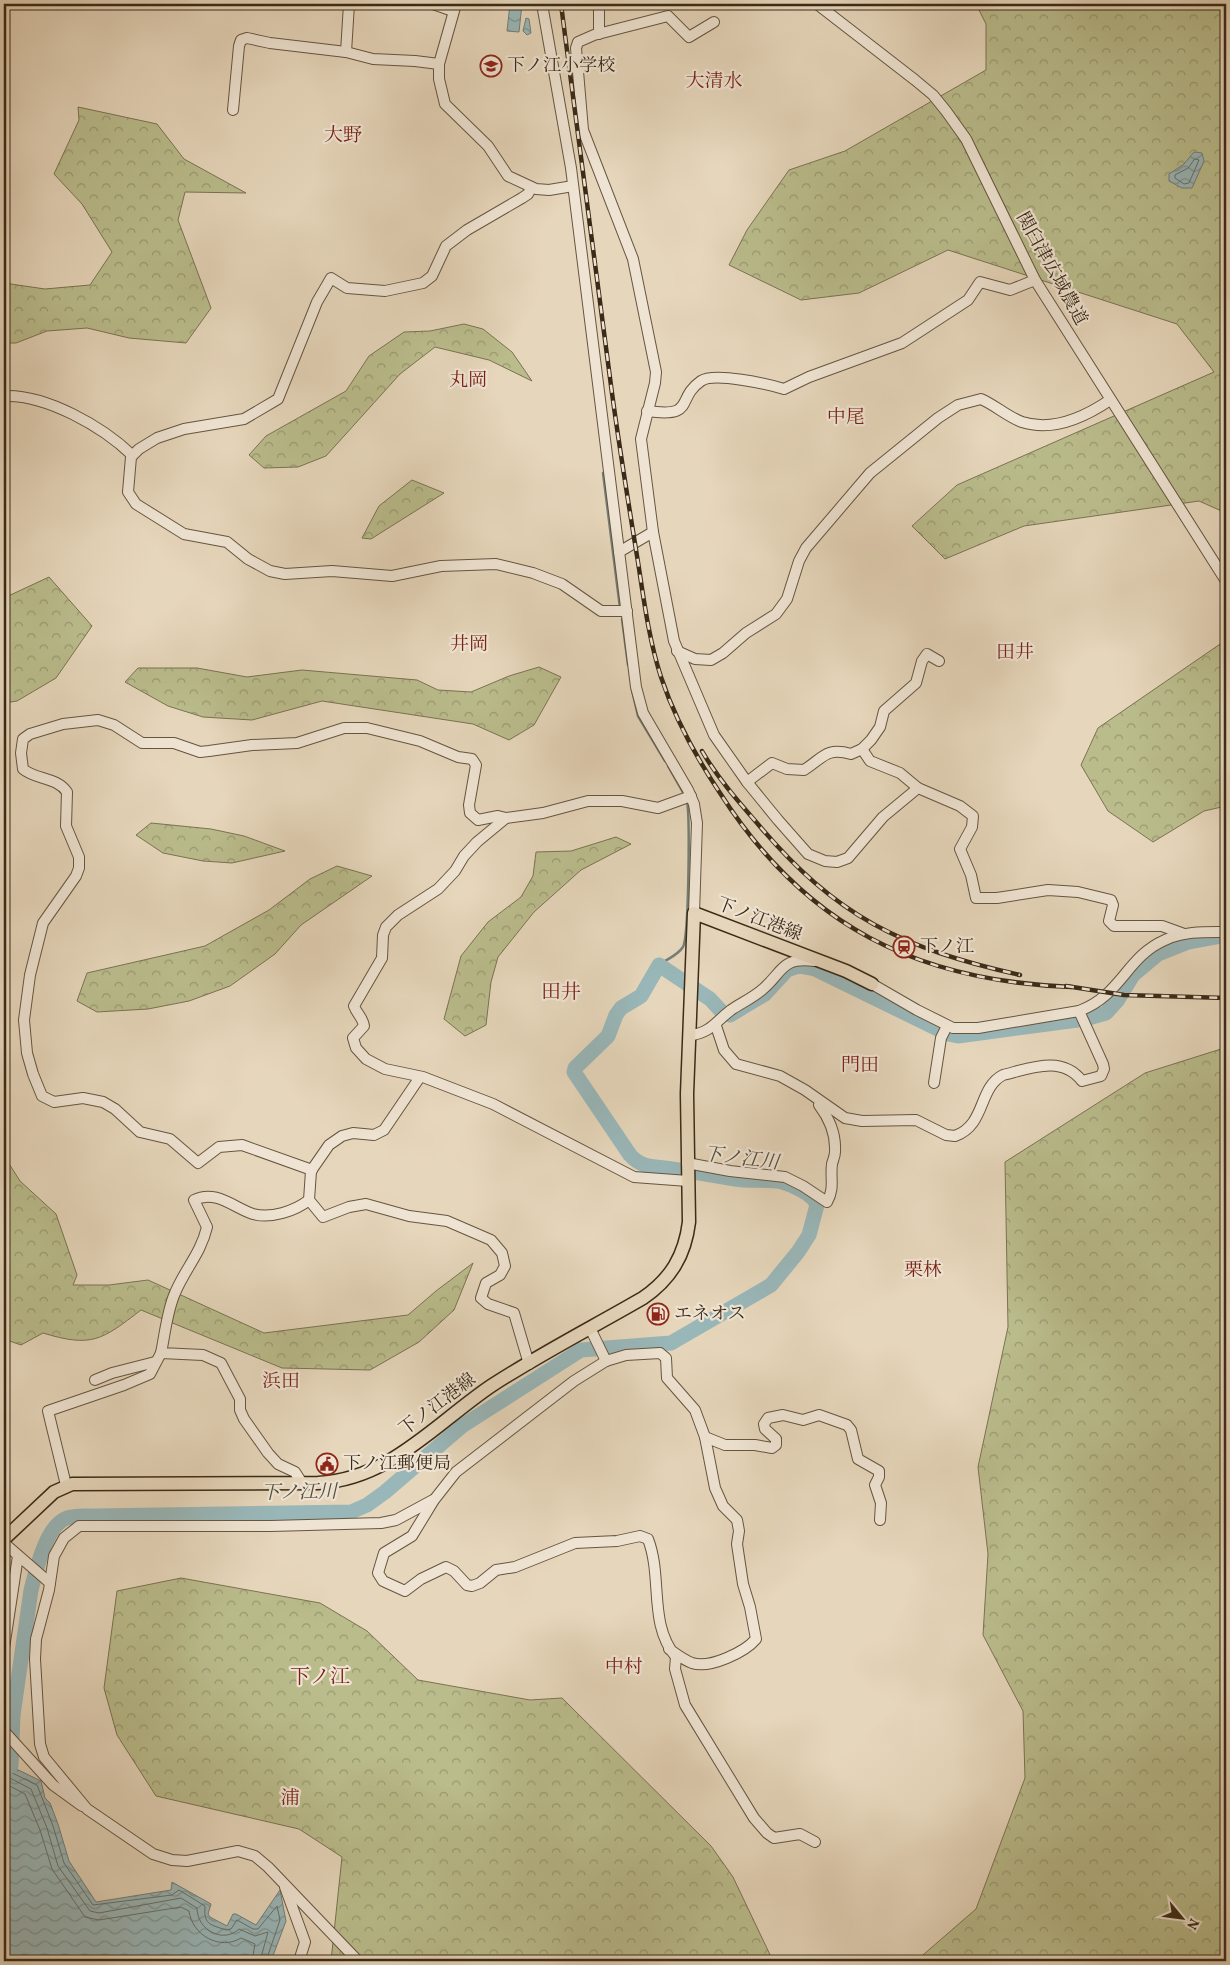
<svg xmlns="http://www.w3.org/2000/svg" width="1230" height="1965" font-family="Vollkorn,'Noto Serif JP',serif">
<style>
.forest{fill:url(#forest-crowns);stroke:#7a7352}
.water{fill:url(#water-waves);stroke:#737f78}
.lines{fill:none;stroke-linecap:round;stroke-linejoin:round}
.shore{stroke:#6a7068;stroke-width:1}
.stream{stroke:#737f78;stroke-width:2.5}
.river{stroke:#99b7b9;stroke-width:15}
.minor-casing{stroke:#655540;stroke-width:12}
.major-casing{stroke:#3a2a17;stroke-width:15}
.minor{stroke:#efe4d3;stroke-width:10}
.major{stroke:#e6d6bb;stroke-width:12}
.rail-casing{stroke:#3a2a17;stroke-width:4.5}
.rail{stroke:#efe4d3;stroke-width:2.5;stroke-dasharray:8;stroke-linecap:butt}
.labels{text-anchor:middle;dominant-baseline:central;stroke-width:4.5;stroke-linejoin:round;paint-order:stroke}
.poi-label{font-size:18px;fill:#3a2a17;stroke:#efe4d3;text-anchor:start}
.street-label{font-size:18px;fill:#3a2a17;stroke:#efe4d3}
.neighbourhood-label{font-size:19px;fill:#7a1f14;stroke:#efe4d3}
.water-label{font-size:19px;font-style:italic;fill:#524d40;stroke:#efe4d3}
.quarter-label{font-size:20px;fill:#7a1f14;stroke:#efe4d3}
</style>
<defs>
<pattern id="forest-crowns" width="20" height="18" patternUnits="userSpaceOnUse" patternTransform="scale(1.25)"><rect width="20" height="18" fill="#babc8c"/><path d="M2 6a3 3 0 1 1 6 0M12 15a3 3 0 1 1 6 0" fill="none" stroke="#989971"/></pattern>
<pattern id="water-waves" width="16" height="10" patternUnits="userSpaceOnUse" patternTransform="scale(1.25)"><rect width="16" height="10" fill="#99b7b9"/><path d="M0 5q4-4 8 0t8 0" fill="none" stroke="#7e9595"/></pattern>
</defs>
<rect width="100%" height="100%" fill="#e6d6bb"/>
<filter id="stains"><feTurbulence type="fractalNoise" baseFrequency=".004" numOctaves="4"/><feColorMatrix values="0 0 0 0 .2 0 0 0 0 .09 0 0 0 0 .02 0 0 0 .5 -.17"/></filter>
<radialGradient id="worn" r=".72"><stop offset=".6" stop-color="#630" stop-opacity="0"/><stop offset="1" stop-color="#630" stop-opacity=".3"/></radialGradient>
<g class="forest">
<polygon points="976,4 1226,4 1226,513 1199,501 1024,526 945,559 912,526 957,485 1214,372 1177,324 948,250 859,293 801,300 729,265 747,230 789,170 845,151 986,70 986,24"/>
<polygon points="78,107 157,124 184,159 246,193 185,192 178,220 211,308 186,343 129,338 87,328 47,331 16,343 4,343 4,283 45,289 90,285 112,252 82,204 54,174 79,120"/>
<polygon points="464,324 483,329 512,352 532,381 489,360 435,347 400,374 326,456 298,467 264,468 249,455 266,436 346,391 369,356 404,332 430,331"/>
<polygon points="412,480 444,493 371,539 362,538 379,506"/>
<polygon points="49,577 92,626 56,678 17,701 4,703 4,598"/>
<polygon points="1226,640 1226,806 1204,811 1153,842 1108,811 1081,765 1098,728"/>
<polygon points="539,667 561,677 534,725 509,740 473,724 322,701 252,720 203,717 168,706 125,682 138,668 197,668 247,677 302,670 417,680 438,690 471,692 509,676"/>
<polygon points="151,823 211,829 244,836 285,851 232,863 203,861 163,853 136,835"/>
<polygon points="616,837 631,844 581,870 534,912 498,957 491,982 486,1025 465,1036 444,1019 461,956 488,922 521,897 533,876 536,852 571,851"/>
<polygon points="337,866 372,876 301,925 275,954 230,986 189,1001 148,1009 97,1012 77,1001 87,973 205,946 269,910 310,879"/>
<polygon points="1221,1049 1226,1052 1226,1961 916,1961 976,1909 1025,1778 1023,1711 983,1635 988,1554 978,1467 1008,1327 1005,1162 1145,1073"/>
<path d="M4 1156 20 1181 56 1214 77 1275 73 1285H109L148 1280 264 1333 408 1315 436 1291 473 1263 454 1310 419 1342 370 1370 282 1368 141 1310C102 1340 92 1348 43 1333L21 1345 4 1339Z"/>
<polygon points="181,1578 320,1603 367,1631 418,1680 530,1700 562,1698 711,1846 733,1877 773,1961 331,1961 342,1857 299,1829 156,1796 117,1735 104,1688 117,1591"/>
</g>
<g class="water">
<polygon points="510,4 522,4 519,32 507,31"/>
<polygon points="526,18 529,19 531,33 527,35 523,31"/>
<polygon points="1194,152 1202,153 1204,161 1192,188 1182,188 1169,181 1169,174 1184,164"/>
<polygon points="4,1763 41,1781 45,1798 50,1803 58,1824 69,1861 96,1902 171,1890 172,1882 211,1904 208,1914 210,1917 227,1926 233,1914 236,1914 256,1925 280,1890 286,1921 271,1961 4,1961"/>
</g>
<g class="lines">
<g class="shore">
<polygon points="1195,159 1199,160 1189,183 1184,184 1175,178 1175,175 1188,168"/>
<path d="M4 1769 37 1785 53 1826 64 1863 93 1905 172 1895 179 1890 205 1906C204 1924 208 1924 226 1930L231 1929 237 1920 253 1929H258L277 1906 280 1920 266 1961"/>
<path d="M4 1775 31 1789 47 1828 58 1866 90 1911 99 1913 181 1898 197 1908C197 1930 223 1944 239 1929L255 1936 268 1932 260 1961"/>
<path d="M4 1783 25 1794 40 1830 52 1869 85 1917 99 1920 181 1907 189 1911C192 1935 220 1951 241 1938L255 1944 252 1961"/>
</g>
<g class="stream">
<polyline points="603,473 620,608"/>
<polyline points="622,619 628,665"/>
<polyline points="632,690 638,716 665,761"/>
<polyline points="668,766 685,796"/>
<path d="M659 965C667 959 677 956 683 947 689 936 690 817 687 801"/>
<polyline points="4,1521 6,1524"/>
</g>
<path class="river" d="M11 1766 13 1715 31 1590C36 1571 46 1525 67 1518 75 1515 86 1516 95 1516L351 1512 367 1505 385 1492 462 1426 581 1350 671 1343 771 1285 798 1252 809 1235 817 1205C813 1194 793 1185 782 1182 770 1179 757 1181 744 1180 720 1177 696 1172 672 1169 654 1166 643 1169 630 1155L574 1072 575 1068 608 1036 616 1015 621 1008 641 996 659 965 710 999 723 1013 730 1015 765 994 787 970 799 966 815 969 948 1034 958 1036 1085 1019 1106 1013 1117 1001 1133 975 1158 954 1188 942 1226 935"/>
<g class="minor-casing">
<g id="minor">
<polyline points="433,4 453,11"/>
<polyline points="456,4 439,64 439,79 445,104 488,146 508,176 536,189 549,190 573,186"/>
<polyline points="542,4 571,168 636,687 643,713 688,790 694,804 697,823 694,913"/>
<polyline points="599,4 599,34"/>
<polyline points="817,4 915,80 933,95 946,111 966,139 1035,280 1226,581"/>
<polyline points="714,22 689,37 668,16 594,35 578,42 576,48 583,130 633,259 656,372 655,383 641,439 653,532 674,641 714,735 747,782 778,820 808,854 825,861 837,862 848,858 883,817 918,788 960,806 973,816 972,827 960,849 971,875 976,898 997,898 1048,890 1078,892 1111,900 1113,905 1109,921 1114,926 1162,926 1184,934"/>
<polyline points="346,52 349,4"/>
<polyline points="233,110 239,46 241,40 247,38 270,43 346,52 373,59 415,61 439,64"/>
<polyline points="531,188 528,194 522,198 467,230 446,246 432,276 423,283 385,291 347,288 331,278 317,302 278,399 244,419 184,429 157,438 139,449 131,457 128,492 136,504 184,534 227,542 248,559 270,571 285,574 332,571 392,576 441,566 496,564 533,573 562,584 601,611 627,611"/>
<path d="M4 396C46 394 103 427 132 455"/>
<path d="M647 411C697 418 675 399 701 381 714 372 768 384 784 389L809 377 902 343 968 300 980 282 1010 290 1035 280"/>
<polyline points="619,552 653,532"/>
<path d="M677 651 695 659 711 660 723 653 746 633 776 614 787 599 799 561 806 548 870 473 938 418 958 405 981 399C995 405 1008 417 1022 422 1053 432 1085 417 1110 400"/>
<polyline points="862,749 870,761 900,773 918,788"/>
<path d="M747 782 772 763 787 769 804 770C823 758 826 747 851 754L862 749 871 740 880 727 884 711 916 683 922 661 927 654 939 661"/>
<path d="M872 984 917 1010 953 1028H978L1079 1011C1122 995 1126 957 1165 940 1184 931 1206 932 1226 932"/>
<path d="M716 1026 724 1050 736 1064 780 1076 805 1090 845 1118 862 1121 916 1120 946 1135 955 1136C986 1125 978 1088 1003 1075 1031 1068 1062 1055 1082 1081L1101 1076 1104 1069 1103 1064 1079 1011"/>
<path d="M689 1036C713 1031 713 1024 731 1010 741 1003 753 998 763 989 783 972 781 957 814 961"/>
<polyline points="420,1077 384,1130 374,1135 353,1133 342,1136 329,1145 311,1171 309,1200 323,1217 349,1207 366,1204 409,1216 447,1221 491,1240 502,1253 505,1266 500,1275 486,1283 481,1298 488,1304 514,1313 529,1364"/>
<polyline points="934,1083 941,1038 947,1026"/>
<path d="M687 1163 730 1171 785 1177 803 1186 827 1202C835 1188 830 1178 832 1164 833 1160 835 1156 835 1152 836 1135 829 1118 819 1105"/>
<path d="M312 1170 242 1145 219 1147 198 1163 170 1139 140 1132 115 1109 103 1102 83 1098 54 1102 42 1096 33 1074 27 1053 24 1020 30 975 43 923 76 876 79 868V857L66 826 67 792C57 777 36 780 23 769L21 753 23 739 30 734 63 724 98 720 114 725 142 743H174L200 752 209 751 252 745 297 743 344 728H367L420 741 458 757 472 759 476 765 469 805 470 813 478 820 498 816 506 818"/>
<path d="M688 1181 634 1177 493 1104 423 1077 385 1069 366 1059 356 1048 353 1038 364 1026C363 1018 357 1014 354 1006L382 958 383 935 386 927 398 915 438 889 455 871 464 856 477 842 506 818 543 813 588 801H622L658 808 691 796"/>
<polyline points="590,1328 606,1361"/>
<polyline points="95,1380 112,1373 155,1362"/>
<polyline points="705,1437 725,1445 755,1445 772,1448 776,1445 776,1439 765,1429 764,1424 768,1418 783,1415 803,1420 819,1415 847,1425 851,1430 858,1459 879,1471 879,1477 875,1485 881,1503 880,1520"/>
<path d="M302 1483 295 1472 278 1464 268 1453 244 1419 240 1410V1399L221 1363 203 1355 161 1353C165 1334 167 1311 175 1293 185 1269 201 1253 207 1227L194 1200C216 1189 234 1208 253 1214 271 1219 295 1211 309 1200"/>
<polyline points="66,1485 48,1411 124,1385 150,1374 161,1353"/>
<polyline points="4,1543 50,1583"/>
<polyline points="4,1648 18,1556"/>
<path d="M669 1649C676 1654 684 1660 692 1663 710 1669 745 1652 756 1639L750 1607 743 1584 737 1544 739 1531 737 1520 723 1506 715 1488 705 1437 695 1410 667 1378 666 1358 660 1353 626 1355 606 1361 574 1381 456 1472 434 1500 412 1536 384 1553 378 1573 383 1581 405 1591 421 1579 446 1567 454 1571 467 1585 472 1586 480 1583 496 1570 515 1567 575 1543 617 1541 640 1536 648 1539C663 1578 648 1624 676 1657L675 1669 685 1705 754 1818 767 1833 774 1838 800 1834 815 1842"/>
<polyline points="4,1731 53,1785 82,1806"/>
<polyline points="285,1887 305,1942 299,1961"/>
<polyline points="358,1961 268,1867 255,1856 238,1851 187,1861 172,1860 153,1854 87,1809 44,1757 40,1744 35,1659 36,1639 49,1590 54,1556 64,1538 79,1526 271,1526 381,1523 396,1520 433,1500"/>
</g>
</g>
<g class="major-casing">
<path id="major" d="M4 1539 54 1492 72 1484 318 1483C390 1479 435 1424 491 1386 540 1354 593 1327 643 1298 671 1279 685 1255 689 1222L687 1094 694 913 846 971 872 984"/>
</g>
<use href="#minor" class="minor"/>
<use href="#major" class="major"/>
<g class="rail-casing">
<g id="rail">
<path d="M561 4C577 129 594 254 610 378 618 440 628 501 638 562 644 601 649 640 661 677 675 719 696 757 720 793 805 926 916 981 1072 987"/>
<path d="M702 751C717 777 737 800 757 823 836 917 901 948 1020 975"/>
<polyline points="1066,986 1124,995 1226,998"/>
</g>
</g>
<use href="#rail" class="rail"/>
</g>
<defs>
<g id="school-ring" transform="scale(1.125)"><circle r="9.5" fill="#efe4d3" stroke="#8f2418" stroke-width="1.5"/><path d="M0-5L7-2L0 1L-7-2ZM-4 1L0 2.5L4 1V4Q0 6-4 4Z" fill="#8f2418"/></g>
<g id="station-ring" transform="scale(1.125)"><circle r="9.5" fill="#efe4d3" stroke="#8f2418" stroke-width="1.5"/><path d="M-3-6H3Q5-6 5-4V2Q5 4 3 4L4.5 6H3L1.5 4h-3L-3 6H-4.5L-3 4Q-5 4-5 2V-4Q-5-6-3-6ZM-3.5-4v3h7v-3ZM-3.5 1v1.5H-2V1ZM2 1v1.5H3.5V1Z" fill="#8f2418"/></g>
<g id="fuel-ring" transform="scale(1.125)"><circle r="9.5" fill="#efe4d3" stroke="#8f2418" stroke-width="1.5"/><path d="M-5.5-6h7V0h2V4h1.3V-2.5L3-4.5l.8-.8L6-3V5H2.5V1h-1V6h-7ZM-4.2-4.7v3.2H.2V-4.7Z" fill="#8f2418"/></g>
<g id="civic-ring" transform="scale(1.125)"><circle r="9.5" fill="#efe4d3" stroke="#8f2418" stroke-width="1.5"/><path d="M-.6-6.5H3V-4.5H.6V-3L4-1V1h2V6H-6V1h2V-1L-.6-3ZM-1.2 2.5V6h2.4V2.5Z" fill="#8f2418"/></g>
</defs>
<g fill-rule="evenodd">
<use href="#school-ring" x="491" y="66"/>
<use href="#station-ring" x="904" y="947"/>
<use href="#fuel-ring" x="658" y="1314"/>
<use href="#civic-ring" x="327" y="1464"/>
</g>
<g class="labels">
<g class="poi-label">
<text x="507" y="66">下ノ江小学校</text>
<text x="920" y="947">下ノ江</text>
<text x="674" y="1314">エネオス</text>
<text x="343" y="1464">下ノ江郵便局</text>
</g>
<g class="street-label">
<text transform="translate(1051 269) rotate(61)">関臼津広域農道</text>
<text transform="translate(759 920) rotate(21)">下ノ江港線</text>
<text transform="translate(438 1405) rotate(-37)">下ノ江港線</text>
</g>
<g class="neighbourhood-label">
<text x="714" y="82">大清水</text>
<text x="343" y="136">大野</text>
<text x="468" y="381">丸岡</text>
<text x="846" y="418">中尾</text>
<text x="469" y="645">井岡</text>
<text x="1015" y="653">田井</text>
<text x="860" y="1066">門田</text>
<text x="923" y="1271">栗林</text>
<text x="281" y="1382">浜田</text>
<text x="624" y="1668">中村</text>
<text x="290" y="1799">浦</text>
</g>
<g class="water-label">
<text transform="translate(741 1159) rotate(7)">下ノ江川</text>
<text transform="translate(299 1493) rotate(-1)">下ノ江川</text>
</g>
<g class="quarter-label">
<text x="561" y="993">田井</text>
<text x="320" y="1678">下ノ江</text>
</g>
</g>
<rect width="1230" height="1965" fill="none" stroke="#e6d6bb" stroke-width="20"/>
<rect x="5" y="5" width="1220" height="1955" fill="none" stroke="#3a2a17" stroke-width="2.5"/>
<rect x="10" y="10" width="1210" height="1945" fill="none" stroke="#3a2a17"/>
<g transform="translate(1182 1918) rotate(119)" stroke="#efe4d3" stroke-width="4" paint-order="stroke">
<path d="M0-4L9 19L0 12L-9 19Z" fill="#3a2a17"/>
<text y="-8" font-size="14" font-weight="bold" text-anchor="middle" fill="#3a2a17">N</text>
</g>
<rect width="100%" height="100%" filter="url(#stains)"/>
<rect width="100%" height="100%" fill="url(#worn)"/>
</svg>
